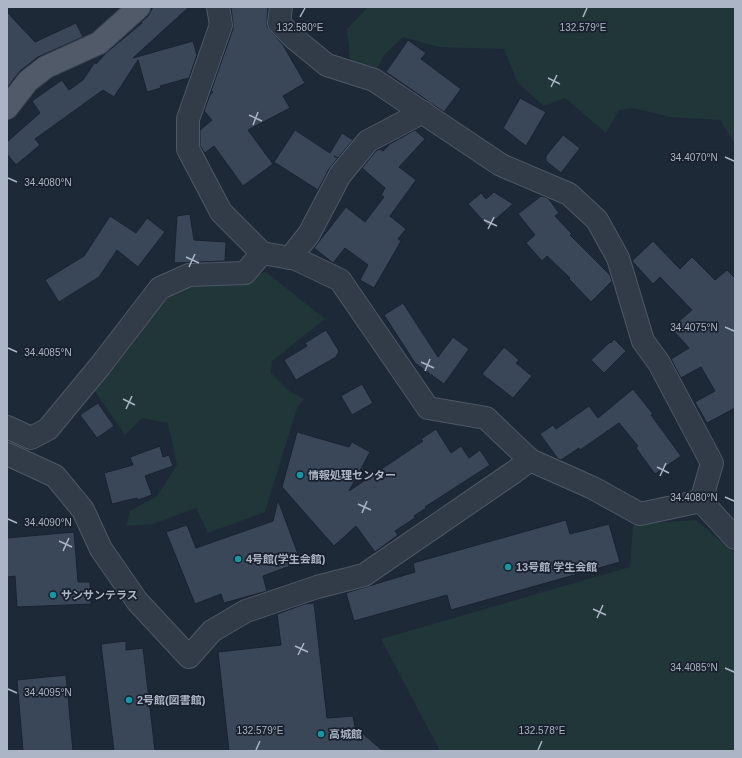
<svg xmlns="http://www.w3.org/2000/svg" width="742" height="758" font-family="Arial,'Noto Sans JP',sans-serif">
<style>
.green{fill:#203639}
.building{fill:#3a4758;stroke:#1a222f}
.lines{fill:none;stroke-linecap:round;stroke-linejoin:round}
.minor-casing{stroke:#4f5866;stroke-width:24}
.major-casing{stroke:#3b4452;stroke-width:24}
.minor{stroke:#323b48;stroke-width:22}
.major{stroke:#505a69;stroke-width:22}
.ticks{fill:none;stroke:#acb5c5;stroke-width:1.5}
.culture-dot{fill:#0f9aa8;stroke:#18202d;stroke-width:1.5}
.labels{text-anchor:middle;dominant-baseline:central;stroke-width:3.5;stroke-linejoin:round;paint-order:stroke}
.poi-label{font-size:11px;font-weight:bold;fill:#acb5c5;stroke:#18202d;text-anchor:start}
.ticks-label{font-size:10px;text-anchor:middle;fill:#acb5c5;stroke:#18202d;stroke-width:3.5;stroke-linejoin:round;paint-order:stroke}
</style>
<rect width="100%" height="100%" fill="#1e2938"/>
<g class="green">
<polygon points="368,7 735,7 735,144 720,120 670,117 633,108 619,110 606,133 565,98 544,106 518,83 504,49 439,47 403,37 385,54 375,72 350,59 347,29"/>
<polygon points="266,272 325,319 272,361 271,373 289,391 304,399 297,408 265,512 208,533 196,508 153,524 126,526 130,511 157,496 177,465 168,423 142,418 125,435 92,387 153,312 181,286 226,283"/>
<polygon points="696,520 735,553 735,751 440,751 381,639 630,567 633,524"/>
</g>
<g class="building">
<polygon points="153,7 189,7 133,58 193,41 197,55 189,78 160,86 161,88 147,92 138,60 114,97 103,90 35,139 40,145 16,165 7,154 7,142 40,113 32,101 62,80 69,90 83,80 95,62 96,64 106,53 142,23 141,22 148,16"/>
<polygon points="231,7 268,7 267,21 267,27 283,45 305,83 283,96 290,108 248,130 273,164 243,186 214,146 205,153 200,146 200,130 212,120 204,111 210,95 213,92 211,91 233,29 233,23"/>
<polygon points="7,12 35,42 76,23 83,37 38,57 20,71 7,88"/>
<polygon points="408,40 426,53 421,59 461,89 444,112 386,72"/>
<polygon points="520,98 546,112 526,146 503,128"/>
<polygon points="295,130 330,153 342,133 353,140 338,158 334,156 338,158 329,169 318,190 274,162"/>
<polygon points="415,130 425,139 399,167 416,180 390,216 406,229 398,239 401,241 374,288 360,280 368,265 345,248 333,263 314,248 346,207 365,222 384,197 381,195 385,188 362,168 376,151 380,149 383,151 390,144"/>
<polygon points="563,135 580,148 561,173 546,161 546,156"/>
<polygon points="494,192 513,204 488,226 468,204 481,193 486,199"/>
<polygon points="541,196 548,198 559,213 555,216 572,234 570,235 610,275 612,281 591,302 569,279 570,278 547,256 542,261 526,243 535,235 518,214"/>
<polygon points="190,214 194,240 226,242 225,261 174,263 177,216"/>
<polygon points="110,216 136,233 147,218 165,232 138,267 117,250 99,277 59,302 45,280 84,256"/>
<polygon points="653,241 680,269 692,257 715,280 727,270 735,278 735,408 707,423 695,402 715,391 701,367 681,378 671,359 689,348 671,328 692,310 660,277 653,284 632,261"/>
<polygon points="403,303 438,357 453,337 469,349 444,384 415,363 384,315"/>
<polygon points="326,330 339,351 336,357 296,380 284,360 307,346 305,343"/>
<polygon points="614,339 626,351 604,373 591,360 610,342 611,343"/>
<polygon points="504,347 519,360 516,363 532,376 513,398 482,374"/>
<polygon points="362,384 373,403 352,415 341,396"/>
<polygon points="633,389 653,414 651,415 681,456 655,474 636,448 638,446 619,423 580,450 579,448 561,460 558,459 540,434 553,425 556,429 589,406 598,418"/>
<polygon points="98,403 114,426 97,438 80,415"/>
<polygon points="436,429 451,453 461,446 469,458 480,450 490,465 425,507 426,508 414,516 415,518 395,531 398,535 375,552 356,526 334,546 282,487 297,432 349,447 352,442 370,452 349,491 423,441 421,439"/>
<polygon points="160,446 163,457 169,455 173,466 145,476 152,495 138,500 137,498 112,504 104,473 133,465 130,457"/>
<polygon points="278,500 301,562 263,576 267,591 224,603 221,594 195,604 166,532 187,525 196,548 273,521"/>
<polygon points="566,520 570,534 609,524 620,562 451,610 447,595 354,621 346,593 415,572 413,563"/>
<polygon points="74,532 78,582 90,582 91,604 17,607 15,576 7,577 7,538"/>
<polygon points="314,603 327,718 353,716 355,727 383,751 229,751 218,652 281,645 277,614 305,604"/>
<polygon points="126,641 126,650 143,648 155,751 114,751 101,644"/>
<polygon points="66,675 73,751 23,751 17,680"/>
</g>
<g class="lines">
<g class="minor-casing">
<g id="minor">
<polyline points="218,7 221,25 188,119 188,149 221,212 262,253 296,259 340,280 428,408 486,418 530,460 593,488 640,514 701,501 735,538"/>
<polyline points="281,7 279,23 295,39 327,65 374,80 501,165 569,194 597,220 618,258 643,341 659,363 712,463 701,501"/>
<polyline points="290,258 309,234 340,175 368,141 423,112"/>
<polyline points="7,427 31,438 48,429 100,366 160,288 189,275 245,273 262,253"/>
<polyline points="7,454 55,476 83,510 101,549 137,601 189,657 212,631 246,611 317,587 364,575 514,472 530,460"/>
</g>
</g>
<g class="major-casing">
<polyline id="major" points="7,108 28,81 46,67 99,43 139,7"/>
</g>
<use href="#minor" class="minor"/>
<use href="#major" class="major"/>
</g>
<path class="ticks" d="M300 17 305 8M583 17 587 8M548 78 560 84M551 87 557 75M249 115 262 121M253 125 258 112M725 157 734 161M8 178 17 182M484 220 497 226M488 229 494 217M186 257 199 263M189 267 195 254M725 327 734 331M8 348 17 352M421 362 434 368M425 371 430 359M123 399 135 405M126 409 132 396M657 467 669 473M660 476 666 463M725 497 734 501M358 504 371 510M362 513 367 501M8 519 17 523M59 541 72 547M63 551 69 538M593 609 606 615M597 618 603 605M295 646 308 652M298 655 304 643M725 668 734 672M8 689 17 693M256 750 260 741M538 750 542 741"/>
<g class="culture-dot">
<circle cx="300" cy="475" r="4"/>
<circle cx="238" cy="559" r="4"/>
<circle cx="508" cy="567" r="4"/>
<circle cx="53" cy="595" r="4"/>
<circle cx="129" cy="700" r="4"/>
<circle cx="321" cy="734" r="4"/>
</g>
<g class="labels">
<g class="poi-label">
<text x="308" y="475">情報処理センター</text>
<text x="246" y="559">4号館(学生会館)</text>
<text x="516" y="567">13号館 学生会館</text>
<text x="61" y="595">サンサンテラス</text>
<text x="137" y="700">2号館(図書館)</text>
<text x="329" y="734">高城館</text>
</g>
</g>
<g class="ticks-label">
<text x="583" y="31">132.579°E</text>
<text x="300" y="31">132.580°E</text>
<text x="694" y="161">34.4070°N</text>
<text x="48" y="186">34.4080°N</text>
<text x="694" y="331">34.4075°N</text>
<text x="48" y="356">34.4085°N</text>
<text x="694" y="501">34.4080°N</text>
<text x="48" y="526">34.4090°N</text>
<text x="694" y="671">34.4085°N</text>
<text x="48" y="696">34.4095°N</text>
<text x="260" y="734">132.579°E</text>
<text x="542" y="734">132.578°E</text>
</g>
<rect width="742" height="758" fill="none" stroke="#acb5c5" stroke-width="16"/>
</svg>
